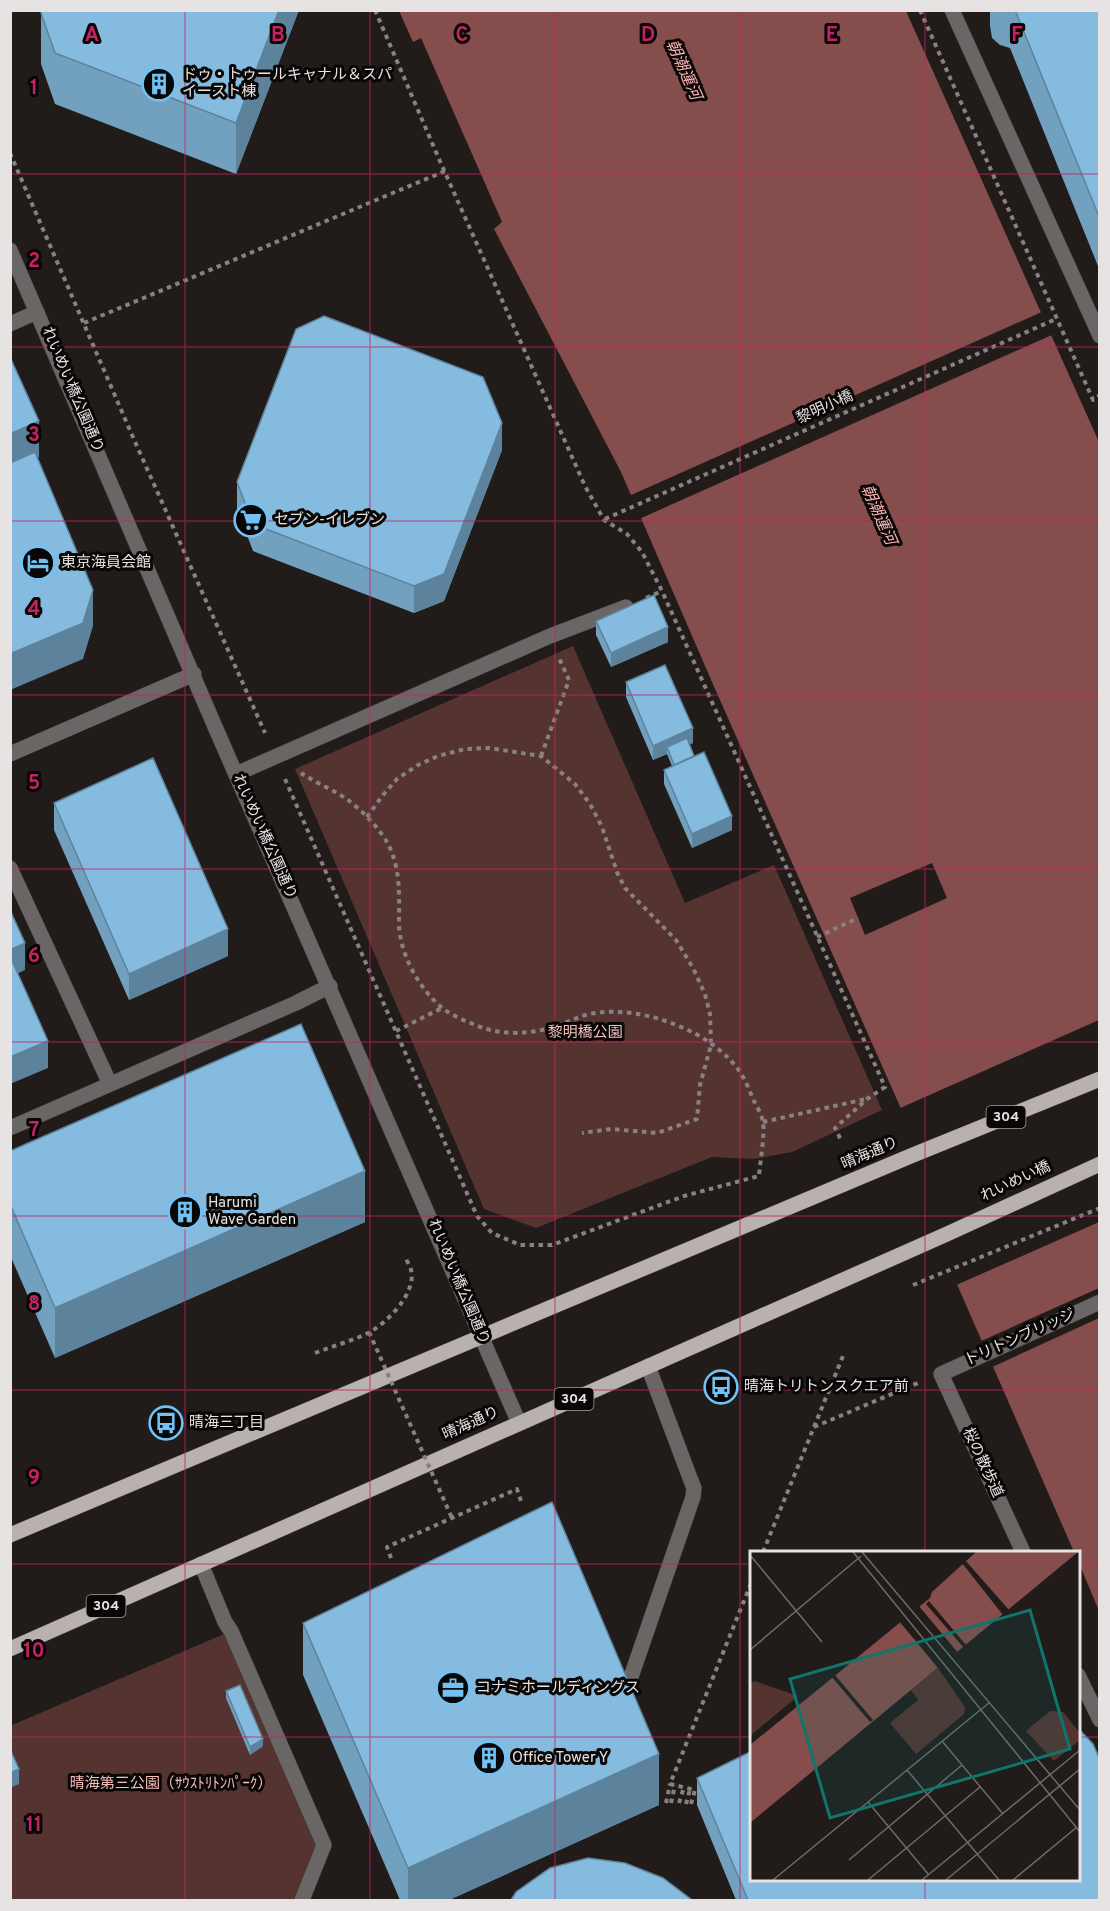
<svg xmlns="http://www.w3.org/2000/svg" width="1110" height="1911" font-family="Overpass,'Noto Sans JP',sans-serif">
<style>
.green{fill:#553331}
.water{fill:#854d4b}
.pier{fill:#211b1a}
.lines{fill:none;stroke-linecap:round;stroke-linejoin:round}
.minor-casing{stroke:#3d3736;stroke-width:16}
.major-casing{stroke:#3d3736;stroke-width:16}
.path{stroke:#878281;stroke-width:4;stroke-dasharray:4.5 4.5;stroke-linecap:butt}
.minor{stroke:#6a6666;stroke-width:15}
.major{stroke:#b9b1b0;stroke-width:15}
.path-bridge{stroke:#878281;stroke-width:4;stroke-dasharray:4.5 4.5;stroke-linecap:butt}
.wall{fill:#72a1c0}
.shaded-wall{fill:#5d839c}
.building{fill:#85bbdf;stroke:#5d839c;stroke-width:1.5}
.grid{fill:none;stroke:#c42262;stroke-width:1.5;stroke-opacity:0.55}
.labels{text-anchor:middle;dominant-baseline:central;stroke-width:6;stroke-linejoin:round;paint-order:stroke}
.shield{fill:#090606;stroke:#a4a1a0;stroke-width:1.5}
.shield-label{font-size:14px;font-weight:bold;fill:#e7e3e2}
.poi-label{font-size:15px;fill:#e7e3e2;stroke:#090606;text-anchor:start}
.street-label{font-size:15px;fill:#e7e3e2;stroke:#090606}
.park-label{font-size:15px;fill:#f6bebb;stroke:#090606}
.water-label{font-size:16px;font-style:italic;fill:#fdb4b0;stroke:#090606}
.inset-road{fill:none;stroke:#706b6a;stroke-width:1.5}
.view{fill:#0f766e;fill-opacity:0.15;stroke:#0f766e;stroke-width:3}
.inset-edge{fill:none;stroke:#e7e3e2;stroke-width:3}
.grid-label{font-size:20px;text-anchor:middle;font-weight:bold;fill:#c42262;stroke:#090606;stroke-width:6;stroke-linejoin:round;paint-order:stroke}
</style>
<rect width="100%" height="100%" fill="#211b1a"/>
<g class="green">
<polygon points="573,646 685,903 774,865 882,1110 792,1152 754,1159 712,1157 536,1228 484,1209 295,769"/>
<polygon points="231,1631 324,1845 303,1900 11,1900 10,1726"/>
</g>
<polygon class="water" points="399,11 906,11 1099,442 1099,1611 1079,1563 1078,1552 1074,1552 956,1282 973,1274 937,1190 712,682 621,472 494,229 502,222 421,38 413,42"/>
<g class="pier">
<polygon points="1044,311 1054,334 639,519 629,496"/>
<polygon points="932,863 947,898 865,935 850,898"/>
<polygon points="1099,1020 1099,1222 954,1286 954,1279 970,1272 898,1109"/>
<polygon points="1099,1288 1099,1318 990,1368 979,1342"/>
</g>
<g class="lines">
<g class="minor-casing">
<g id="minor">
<polyline points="952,10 1100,336"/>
<polyline points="10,250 216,729 519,1423"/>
<polyline points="10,324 37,312"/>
<polyline points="10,754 194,674"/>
<polyline points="236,774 550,636 626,607"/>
<polyline points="10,868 110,1084"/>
<polyline points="10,1128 296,1003 330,986"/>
<polyline points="1023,1552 941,1374 1100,1302"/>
<polyline points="201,1564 225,1622 231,1631 324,1845 302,1900"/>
<polyline points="1078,1675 1100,1720"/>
<polyline points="623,1700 693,1497 694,1488 690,1478 648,1366"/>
</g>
</g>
<g class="major-casing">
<g id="major">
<polyline points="10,1535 913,1155 1100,1079"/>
<polyline points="10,1649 947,1234 1100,1164"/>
</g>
</g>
<g class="path">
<polyline points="375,10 439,159 585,486 604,520 627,534 642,552 662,591 885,1087 867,1099 835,1128 842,1142"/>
<polyline points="920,10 1093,400 1100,395"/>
<polyline points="10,153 132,435 265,733"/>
<polyline points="84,323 445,171"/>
<polyline points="605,519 1056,319"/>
<polyline points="646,598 662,591"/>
<polyline points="541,756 569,680 559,658"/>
<path d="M285 779 477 1216 492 1233 520 1245H552L684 1196 759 1176C760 1163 765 1134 763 1122 762 1115 757 1107 754 1101 750 1092 746 1081 740 1072 712 1031 644 1006 595 1013 582 1015 570 1021 557 1026 529 1035 499 1036 473 1024 463 1020 449 1014 441 1007 418 987 400 954 399 924 399 896 401 869 388 844 379 828 363 811 348 800 334 790 316 783 301 773"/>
<polyline points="367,817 383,795 397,779 418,765 438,756 465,749 489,748 541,756 575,784 590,804 602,827 617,872 625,888 676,940 693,968 705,994 710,1014 711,1045 700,1085 697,1119 657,1133 611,1129 582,1133"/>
<polyline points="817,937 858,918"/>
<polyline points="396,1031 442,1008"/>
<polyline points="763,1122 866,1099"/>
<polyline points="913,1285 1100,1208"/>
<path d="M315 1353C333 1346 352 1341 368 1333 387 1323 417 1293 411 1270 410 1266 407 1261 405 1257"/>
<polyline points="814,1427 918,1383"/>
<polyline points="763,1552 843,1356"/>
<polyline points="391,1558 387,1547 517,1489 521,1501"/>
<polyline points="666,1803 670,1784"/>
<polyline points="671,1803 675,1785"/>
<polyline points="679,1803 684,1787"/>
<polyline points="686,1804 690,1789"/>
<polyline points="691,1804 695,1790 670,1784 752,1581"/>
</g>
<use href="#minor" class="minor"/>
<use href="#major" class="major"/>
<polyline class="path-bridge" points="369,1332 452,1518"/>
</g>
<g class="wall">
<polygon points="299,10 236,174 55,104 41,64 41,13"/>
<polygon points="990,10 1100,10 1100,271 1010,48 1000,45 992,38 990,26"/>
<polygon points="502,450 444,601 414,613 253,551 237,509 237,482"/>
<polygon points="596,621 668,642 611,667 596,635"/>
<polygon points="626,682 693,743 690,744 694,756 732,830 692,848 664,784 664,770 672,766 667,754 653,760 626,697"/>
<polygon points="54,803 228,956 129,1000 54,830"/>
<polygon points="10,1151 365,1222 55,1358 10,1255"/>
<polygon points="303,1623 659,1805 449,1900 400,1900 303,1675"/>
<polygon points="226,1691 263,1746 250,1755 226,1698"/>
<polygon points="697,1778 1078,1880 1100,1900 736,1900 697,1805"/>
</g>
<g class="shaded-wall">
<polygon points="279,10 299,10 236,174 236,123"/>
<polygon points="39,421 39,457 10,470 10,434"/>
<polygon points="502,423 502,450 444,601 414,613 414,586"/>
<polygon points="93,590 93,626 83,659 10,690 10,654"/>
<polygon points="668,627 668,642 611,667 611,653"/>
<polygon points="693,728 693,743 669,753 667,747 667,754 653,760 653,746"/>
<polygon points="732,816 732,830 692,848 692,834"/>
<polygon points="228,929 228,956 129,1000 129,974"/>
<polygon points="25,943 25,970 10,977 10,950"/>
<polygon points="48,1041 48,1068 10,1084 10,1057"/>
<polygon points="365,1171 365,1222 55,1358 55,1308"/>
<polygon points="263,1739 263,1746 250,1755 250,1747"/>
<polygon points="659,1754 659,1805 449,1900 408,1900 408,1868"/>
<polygon points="19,1769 19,1784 10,1788 10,1773"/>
</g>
<g class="building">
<polygon points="42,10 279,10 236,123 55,53 41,13"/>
<polygon points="1015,10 1100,10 1100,219"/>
<polygon points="324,316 483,377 502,423 444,574 414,586 253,524 237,482 296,329"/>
<polygon points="10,357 39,421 10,434"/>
<polygon points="35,452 93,590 83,623 10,654 10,463"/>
<polygon points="654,595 668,627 611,653 596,621"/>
<polygon points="665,665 693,728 653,746 626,682"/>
<polygon points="687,738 694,756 674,765 667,747"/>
<polygon points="704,752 732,816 692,834 664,770"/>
<polygon points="153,758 228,929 129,974 54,803"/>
<polygon points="10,910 25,943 10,950"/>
<polygon points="10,956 48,1041 10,1057"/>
<polygon points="301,1024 365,1171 55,1308 10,1204 10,1151"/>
<polygon points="552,1502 659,1754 408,1868 303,1623"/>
<polygon points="240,1685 263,1739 250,1747 226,1691"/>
<polygon points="1078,1728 1093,1744 1100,1760 1100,1900 748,1900 697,1778 752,1751 752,1880 1078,1880"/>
<polygon points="10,1749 19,1769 10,1773"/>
<polygon points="588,1858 625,1863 663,1878 692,1900 511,1900 516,1892 550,1868"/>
</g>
<path class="grid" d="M185 10V1900M370 10V1900M555 10V1900M740 10V1900M925 10V1552M10 174H1100M10 347H1100M10 521H1100M10 695H1100M10 869H1100M10 1042H1100M10 1216H1100M10 1390H1100M10 1564H752M1078 1564H1100M10 1737H752M1078 1737H1100M925 1880V1900"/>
<defs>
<g id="building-ring" transform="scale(1.725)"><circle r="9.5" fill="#090606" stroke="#72c1f5" stroke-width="1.5"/><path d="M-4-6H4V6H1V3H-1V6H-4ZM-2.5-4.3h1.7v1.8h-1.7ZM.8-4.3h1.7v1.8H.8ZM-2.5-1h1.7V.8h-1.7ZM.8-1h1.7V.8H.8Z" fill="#72c1f5"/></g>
<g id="supermarket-ring" transform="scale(1.725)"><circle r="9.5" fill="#090606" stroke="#72c1f5" stroke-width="1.5"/><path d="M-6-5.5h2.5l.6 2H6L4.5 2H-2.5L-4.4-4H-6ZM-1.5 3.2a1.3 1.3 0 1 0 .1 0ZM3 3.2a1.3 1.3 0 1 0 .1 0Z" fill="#72c1f5"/></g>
<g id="hotel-ring" transform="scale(1.725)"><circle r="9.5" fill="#090606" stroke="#72c1f5" stroke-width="1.5"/><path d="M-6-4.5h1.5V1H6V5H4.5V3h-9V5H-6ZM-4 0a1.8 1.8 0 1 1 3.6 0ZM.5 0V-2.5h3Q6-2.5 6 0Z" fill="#72c1f5"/></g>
<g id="bus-ring" transform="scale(1.725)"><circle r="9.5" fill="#090606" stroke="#72c1f5" stroke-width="1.5"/><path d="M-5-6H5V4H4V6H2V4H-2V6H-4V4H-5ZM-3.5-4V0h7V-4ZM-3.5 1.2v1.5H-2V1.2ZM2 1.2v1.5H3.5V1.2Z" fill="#72c1f5"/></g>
<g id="office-ring" transform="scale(1.725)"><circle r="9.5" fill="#090606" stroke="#72c1f5" stroke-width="1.5"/><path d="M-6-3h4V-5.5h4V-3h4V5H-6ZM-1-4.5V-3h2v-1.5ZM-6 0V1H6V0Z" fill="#72c1f5"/></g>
</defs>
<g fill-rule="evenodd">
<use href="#building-ring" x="159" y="84"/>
<use href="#supermarket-ring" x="251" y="520"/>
<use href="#hotel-ring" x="38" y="563"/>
<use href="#building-ring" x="185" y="1212"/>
<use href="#bus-ring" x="721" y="1387"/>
<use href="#bus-ring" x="166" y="1423"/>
<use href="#office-ring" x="453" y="1688"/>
<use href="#building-ring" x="489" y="1758"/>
</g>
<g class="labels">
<g class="shield">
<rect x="986.5" y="1106" width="39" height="22" rx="4.5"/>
<rect x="554.5" y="1388" width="39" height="22" rx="4.5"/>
<rect x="86.5" y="1595" width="39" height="22" rx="4.5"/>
</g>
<g class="shield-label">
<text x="1006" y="1117">304</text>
<text x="574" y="1399">304</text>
<text x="106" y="1606">304</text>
</g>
<g class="poi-label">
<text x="182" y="75">ドゥ・トゥールキャナル＆スパ<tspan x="182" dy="17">イースト棟</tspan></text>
<text x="274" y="520">セブン-イレブン</text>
<text x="61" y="563">東京海員会館</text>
<text x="208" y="1203">Harumi<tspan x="208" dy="17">Wave Garden</tspan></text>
<text x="744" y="1387">晴海トリトンスクエア前</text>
<text x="189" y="1423">晴海三丁目</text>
<text x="476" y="1688">コナミホールディングス</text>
<text x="512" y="1758">Office Tower Y</text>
</g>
<g class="street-label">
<text transform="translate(72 390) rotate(67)">れいめい橋公園通り</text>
<text transform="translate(825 408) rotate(-24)">黎明小橋</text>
<text transform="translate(264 837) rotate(66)">れいめい橋公園通り</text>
<text transform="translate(870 1154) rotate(-23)">晴海通り</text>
<text transform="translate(1016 1182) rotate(-25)">れいめい橋</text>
<text transform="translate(458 1282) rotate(67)">れいめい橋公園通り</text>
<text transform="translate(1020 1338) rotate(-24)">トリトンブリッジ</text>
<text transform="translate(471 1424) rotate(-24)">晴海通り</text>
<text transform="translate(982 1463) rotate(65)">桜の散歩道</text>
</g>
<g class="park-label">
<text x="585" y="1033">黎明橋公園</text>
<text x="171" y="1784">晴海第三公園（ｻｳｽﾄﾘﾄﾝﾊﾟｰｸ）</text>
</g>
<g class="water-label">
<text transform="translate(683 70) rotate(66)">朝潮運河</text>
<text transform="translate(878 515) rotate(66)">朝潮運河</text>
</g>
</g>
<g transform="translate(750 1551)">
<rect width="330" height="330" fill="#211b1a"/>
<path d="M188 117 215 156 214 163 166 203 140 172 168 149 161 139ZM5 130 48 145 0 185V132ZM300 160 313 161 330 182V189L304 210 276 180Z" fill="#553331"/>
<path d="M226 1H328L0 272V194L180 47 182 41Z" fill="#854d4b"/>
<path d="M215 9 259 59 253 64 212 12ZM179 50 216 94 214 97 176 53ZM168 54 209 103 188 117 149 70ZM84 123 123 169 120 171 81 125Z" fill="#211b1a"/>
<path class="inset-road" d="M103 1 330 281M112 1 330 259M0 4 72 91M0 99 111 5M192 190 253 263M157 219 249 329M118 251 179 324M99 309 212 214M23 329 240 151M118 329 230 236M172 329 330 199M196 329 330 218M263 329 327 276"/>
<path class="view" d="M280 59 320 198 80 267 40 128Z"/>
<rect width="330" height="330" class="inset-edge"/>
</g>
<g class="grid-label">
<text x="92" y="41">A</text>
<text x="278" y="41">B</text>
<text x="462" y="41">C</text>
<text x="648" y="41">D</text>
<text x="832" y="41">E</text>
<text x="1017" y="41">F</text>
<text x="34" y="94">1</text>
<text x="34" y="267">2</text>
<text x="34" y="441">3</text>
<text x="34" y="615">4</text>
<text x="34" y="789">5</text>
<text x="34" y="962">6</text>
<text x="34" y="1136">7</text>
<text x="34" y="1310">8</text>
<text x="34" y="1484">9</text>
<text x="34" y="1657">10</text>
<text x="34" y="1831">11</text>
</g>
<rect width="1110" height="1911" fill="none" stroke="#e7e3e2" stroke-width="24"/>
</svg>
